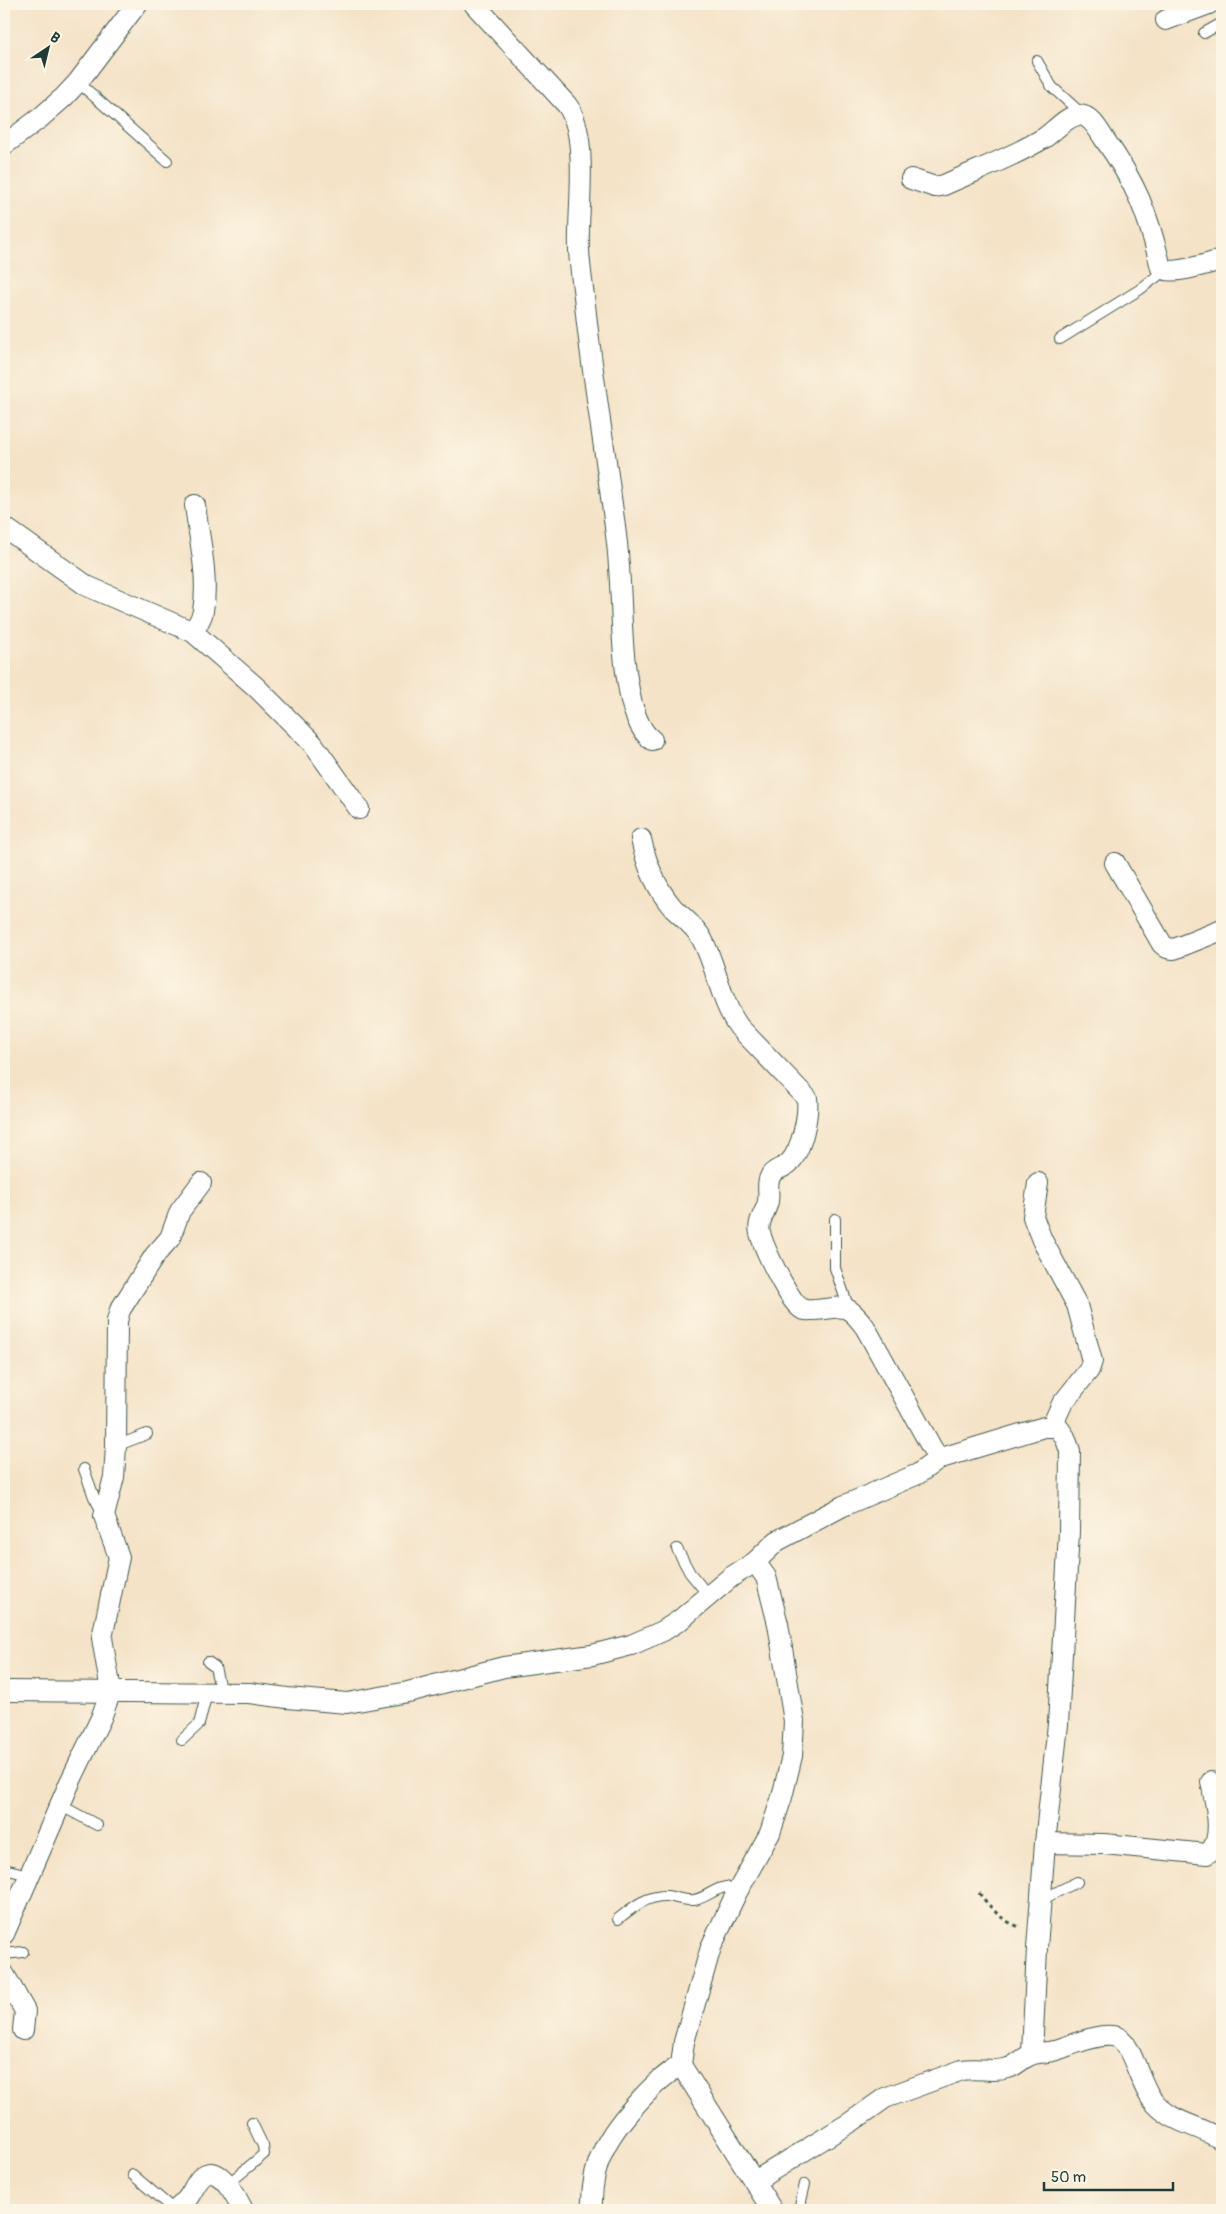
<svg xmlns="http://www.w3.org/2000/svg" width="1226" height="2214" font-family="Pangolin,sans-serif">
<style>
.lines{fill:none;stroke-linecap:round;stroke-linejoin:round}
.lane-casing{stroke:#3f564a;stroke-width:12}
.street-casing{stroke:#3f564a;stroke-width:22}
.path{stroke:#3f564a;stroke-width:3;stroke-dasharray:4 4;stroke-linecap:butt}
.lane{stroke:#fff;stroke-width:10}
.street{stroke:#fff;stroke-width:20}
</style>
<rect width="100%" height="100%" fill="#fcf5e5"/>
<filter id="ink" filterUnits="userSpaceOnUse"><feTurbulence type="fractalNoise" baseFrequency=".02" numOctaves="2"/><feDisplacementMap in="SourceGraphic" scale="10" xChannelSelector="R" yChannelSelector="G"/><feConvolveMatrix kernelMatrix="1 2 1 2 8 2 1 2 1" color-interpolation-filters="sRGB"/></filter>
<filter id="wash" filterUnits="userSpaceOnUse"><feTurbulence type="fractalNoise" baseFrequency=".0096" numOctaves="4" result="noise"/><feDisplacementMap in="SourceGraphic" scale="20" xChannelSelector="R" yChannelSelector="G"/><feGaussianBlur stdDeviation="1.12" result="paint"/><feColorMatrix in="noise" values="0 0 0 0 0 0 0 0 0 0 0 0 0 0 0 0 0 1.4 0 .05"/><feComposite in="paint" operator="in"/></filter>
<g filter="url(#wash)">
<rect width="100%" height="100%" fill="#f4e3c7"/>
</g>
<g filter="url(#ink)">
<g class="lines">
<g class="lane-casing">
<g id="lane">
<polyline points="1204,33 1222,23"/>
<polyline points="1037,61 1052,87 1083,115"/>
<polyline points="78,82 167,161"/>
<polyline points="1060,339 1139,290 1164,271"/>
<polyline points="835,1219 835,1268 849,1309"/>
<polyline points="116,1446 147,1434"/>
<polyline points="84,1469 94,1497 103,1513"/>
<polyline points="677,1549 690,1573 709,1596"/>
<polyline points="208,1662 215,1667 221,1693"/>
<polyline points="182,1740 199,1724 207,1693"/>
<polyline points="60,1805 97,1825"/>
<polyline points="4,1869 29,1875"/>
<polyline points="1041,1900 1077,1882"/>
<path d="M618 1919C632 1908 647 1895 667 1896 675 1897 685 1901 694 1900 706 1898 715 1888 726 1887L736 1894"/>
<polyline points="4,1954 23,1952"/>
<polyline points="133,2175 174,2210"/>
<polyline points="228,2184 264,2154 263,2146 252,2123"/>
<polyline points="799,2210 805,2184"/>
</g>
</g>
<g class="street-casing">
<g id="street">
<path d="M474 4 567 105C590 136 577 211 579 250 580 271 584 293 586 314 594 388 607 461 616 535 623 586 619 639 629 690 631 705 639 731 652 740"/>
<polyline points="1166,20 1209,4"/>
<polyline points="4,145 40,118 64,97 78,82 137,4"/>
<path d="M911 179 935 187 944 185C977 170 1013 157 1044 138 1054 132 1066 116 1079 115 1090 115 1098 129 1103 137 1136 183 1148 213 1161 268 1172 276 1208 263 1222 260"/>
<polyline points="4,527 87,586 193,632 256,687 313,744 359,809"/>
<path d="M193 632C197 625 202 618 203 611 209 577 199 538 195 505"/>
<path d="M641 839C646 863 657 889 673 908 683 918 695 926 702 939 717 967 720 1001 739 1027L807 1098C809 1115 802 1150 789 1163 784 1168 775 1169 771 1175 765 1185 771 1195 767 1205 764 1215 757 1222 760 1233 764 1248 789 1302 802 1309 805 1311 809 1310 813 1310 843 1309 844 1299 865 1327L938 1459"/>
<polyline points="1115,863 1162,944 1167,948 1174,949 1222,930"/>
<polyline points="1038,1183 1033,1217 1042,1240 1077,1305 1092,1361 1089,1370 1062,1404 1052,1426"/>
<polyline points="755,1562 766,1577 778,1624 794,1721 792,1756 782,1797 770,1833 736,1894 711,1947 684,2042 681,2065 772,2210"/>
<polyline points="4,1691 249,1693 287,1698 347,1703 408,1692 504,1667 592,1655 631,1645 663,1631 680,1620 731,1577 755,1562 777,1541 843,1506 918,1474 938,1459 1044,1427 1058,1427 1065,1437 1070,1451 1069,1532 1058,1724 1045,1843 1037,1948 1032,2054"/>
<path d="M1045 1843 1104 1844 1207 1854C1226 1841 1215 1802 1211 1782"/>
<polyline points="4,1934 70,1782 101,1718 111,1691 102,1638 119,1557 104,1516 114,1477 116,1446 117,1321 120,1310 155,1255 170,1238 180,1211 201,1183"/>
<polyline points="4,1974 25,2011 23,2030"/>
<path d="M755 2181 851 2122 885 2098 962 2070C977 2067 994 2073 1008 2068 1016 2066 1022 2058 1031 2055 1037 2052 1046 2053 1053 2051 1070 2046 1103 2030 1119 2038 1131 2044 1141 2085 1151 2098 1170 2124 1198 2124 1222 2140"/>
<path d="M176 2210C179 2207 184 2203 187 2199 193 2192 197 2178 206 2174 222 2167 238 2200 243 2210"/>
<path d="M592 2210C590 2163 609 2133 640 2100 653 2086 664 2075 681 2065"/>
</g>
</g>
<path class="path" d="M979 1893C990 1907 1003 1923 1021 1927"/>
<use href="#lane" class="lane"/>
<use href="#street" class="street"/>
</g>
</g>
<rect width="1226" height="2214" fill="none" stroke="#fcf5e5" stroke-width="20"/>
<g transform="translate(48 48) rotate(35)" stroke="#fcf5e5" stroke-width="4" paint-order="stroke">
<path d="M0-4L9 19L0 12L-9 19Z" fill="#1f3d34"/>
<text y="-8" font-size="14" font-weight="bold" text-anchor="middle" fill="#1f3d34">B</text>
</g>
<path d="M1044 2182v8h129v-8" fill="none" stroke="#1f3d34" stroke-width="2.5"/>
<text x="1051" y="2182" font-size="15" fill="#1f3d34" stroke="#fcf5e5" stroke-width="4" paint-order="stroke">50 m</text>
</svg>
